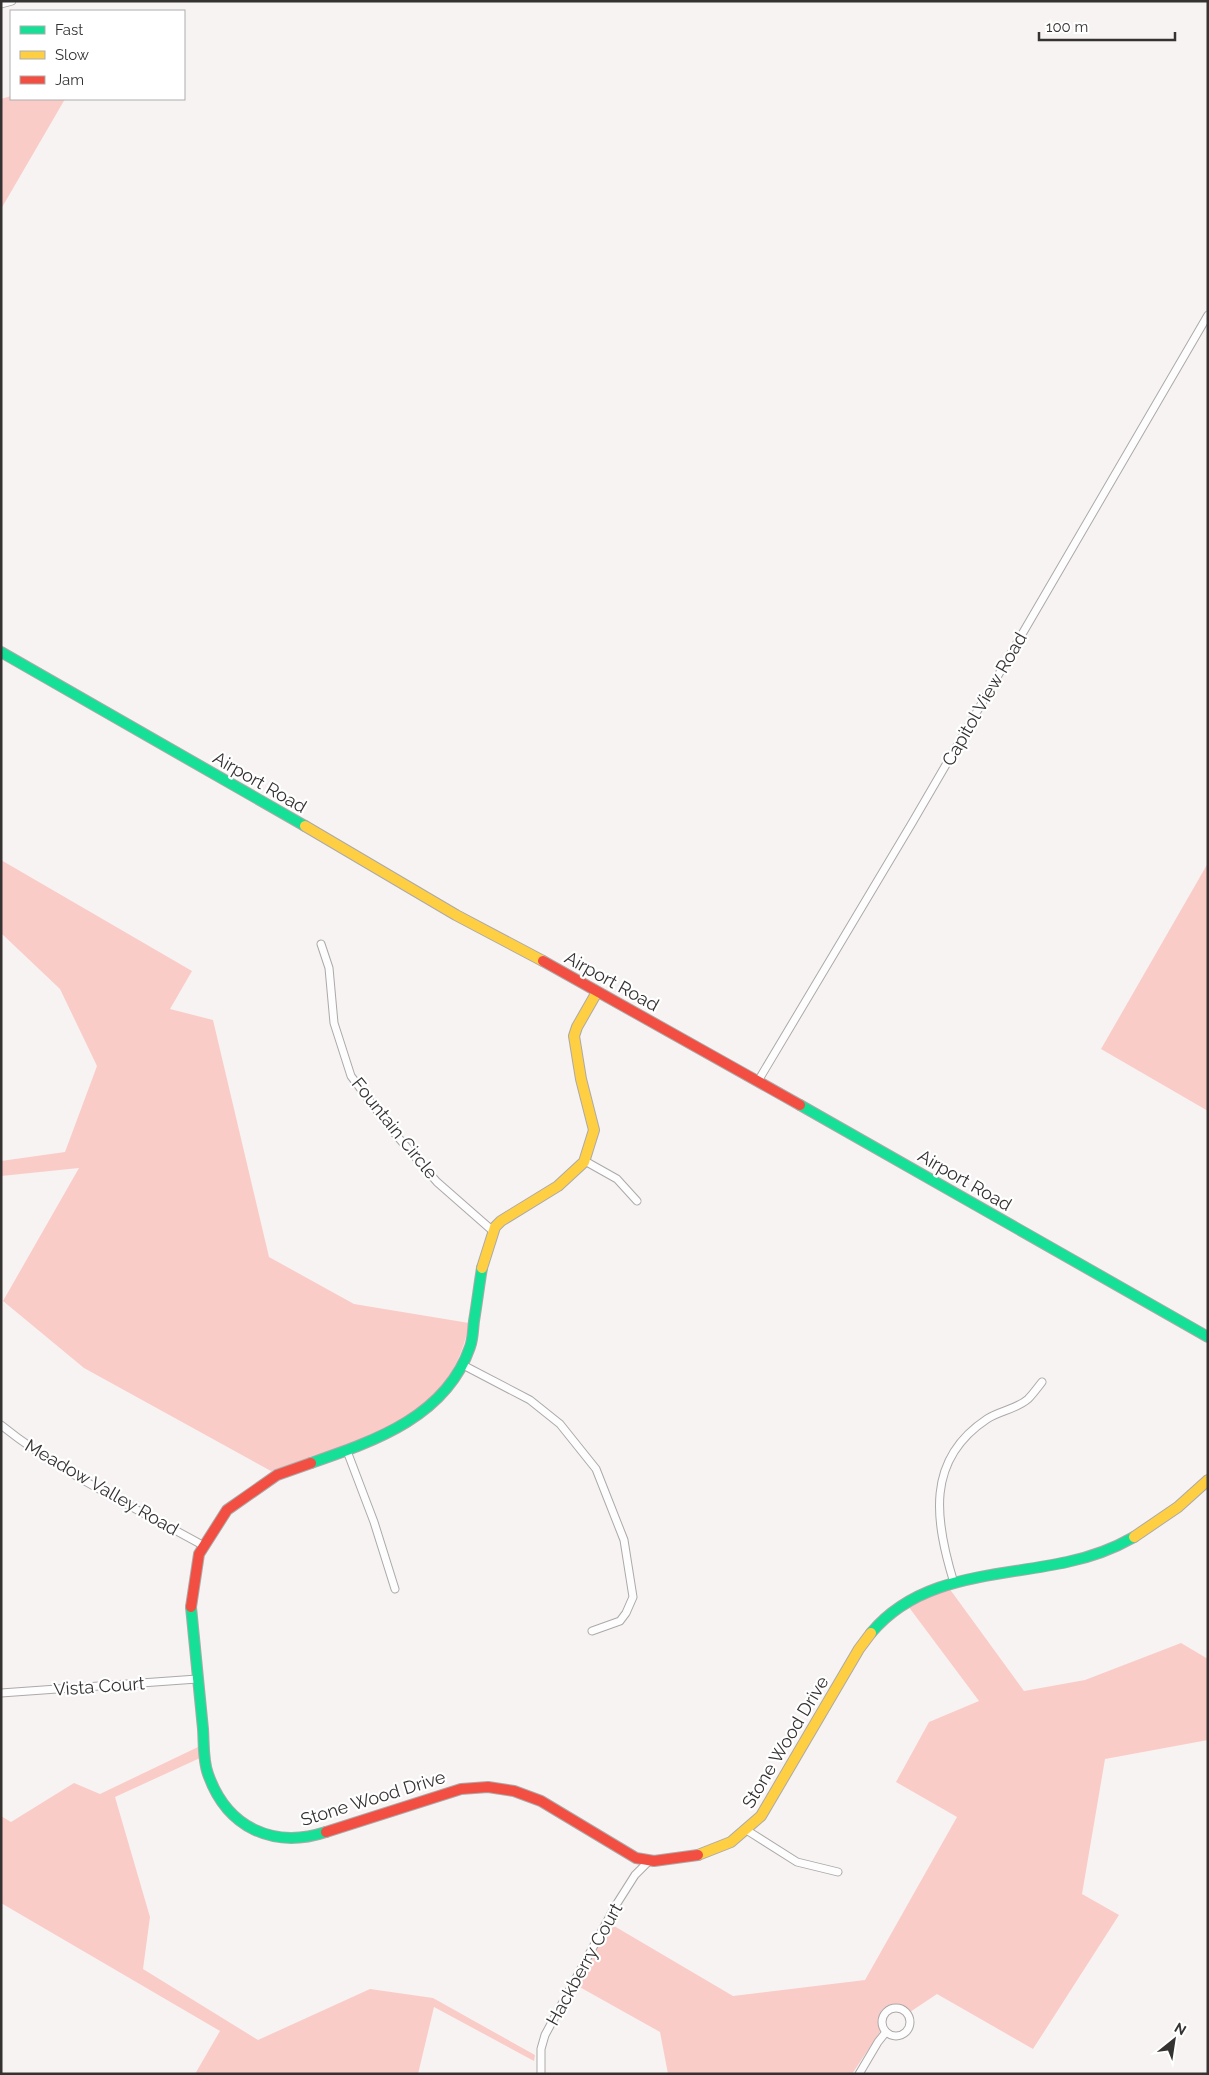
<svg xmlns="http://www.w3.org/2000/svg" width="1209" height="2075" font-family="Raleway,sans-serif">
<style>
.green{fill:#faccc8}
.lines{fill:none;stroke-linecap:round;stroke-linejoin:round}
.street-casing{stroke:#aca9a9;stroke-width:9}
.fast-casing{stroke:#aca9a9;stroke-width:12}
.slow-casing{stroke:#aca9a9;stroke-width:12}
.jam-casing{stroke:#aca9a9;stroke-width:12}
.street{stroke:#fefdfd;stroke-width:7}
.fast{stroke:#16e098;stroke-width:10}
.slow{stroke:#ffcf43;stroke-width:10}
.jam{stroke:#f24e42;stroke-width:10}
.labels{text-anchor:middle;dominant-baseline:central;stroke-width:4.5;stroke-linejoin:round;paint-order:stroke}
.street-label{font-size:18px;fill:#353332;stroke:#fff}
</style>
<rect width="100%" height="100%" fill="#f7f3f2"/>
<g class="green">
<polygon points="11,96 11,99 65,99 1,209 1,99"/>
<path d="M1 860 192 971 170 1009 213 1020 269 1257 354 1304 469 1323C464 1353 451 1378 430 1400 399 1433 315 1456 271 1471L84 1368 3 1301 79 1168 1 1176V1161L65 1152 97 1066 60 989 1 933Z"/>
<polygon points="1208,863 1208,1111 1101,1049"/>
<path d="M949 1588 1024 1691 1085 1680 1181 1643 1208 1659V1740L1105 1759 1082 1894 1119 1915 1033 2049 937 1994 910 2012C899 2003 886 2001 879 2015L880 2032 852 2074H668L660 2032 576 1985 609 1923 733 1996 865 1980 957 1817 896 1782 929 1722 979 1701 908 1606 920 1599Z"/>
<polygon points="198,1747 200,1758 115,1797 150,1917 143,1969 258,2040 370,1989 433,1998 535,2055 534,2061 434,2007 418,2074 195,2074 220,2031 1,1903 1,1816 11,1822 74,1783 100,1794"/>
</g>
<g class="lines">
<g class="street-casing">
<g id="street">
<polyline points="1,4 12,1"/>
<polyline points="321,944 329,968 334,1023 351,1076 390,1128 437,1182 494,1232"/>
<polyline points="758,1081 912,823 1208,315"/>
<polyline points="585,1161 617,1179 637,1201"/>
<polyline points="463,1365 530,1400 560,1424 596,1469 624,1540 633,1597 626,1613 620,1621 592,1631"/>
<path d="M1 1425C62 1474 136 1508 204 1546"/>
<polyline points="347,1451 374,1522 395,1589"/>
<path d="M954 1583C935 1521 925 1460 987 1419 999 1411 1017 1409 1028 1399 1033 1394 1038 1387 1042 1382"/>
<polyline points="1,1693 197,1679"/>
<polyline points="748,1831 797,1862 838,1872"/>
<circle cx="896" cy="2022" r="14"/>
<polyline points="541,2074 541,2049 545,2035 616,1905 635,1875 648,1862"/>
<polyline points="859,2074 878,2042 886,2032"/>
</g>
</g>
<g class="fast-casing">
<g id="fast">
<polyline points="1,652 305,826"/>
<polyline points="800,1105 1208,1337"/>
<path d="M311 1463C374 1441 446 1417 470 1347 473 1339 473 1329 474 1321 477 1303 479 1286 482 1268"/>
<path d="M191 1607C195 1648 199 1688 203 1729 204 1743 203 1761 208 1774 227 1828 273 1849 326 1832"/>
<path d="M871 1633C920 1574 998 1577 1067 1562 1091 1557 1113 1549 1134 1537"/>
</g>
</g>
<g class="slow-casing">
<g id="slow">
<polyline points="305,826 456,915 543,961"/>
<polyline points="482,1268 495,1227 501,1221 558,1186 584,1162 594,1130 581,1079 574,1036 577,1027 597,992"/>
<polyline points="1134,1537 1178,1507 1208,1480"/>
<polyline points="698,1855 731,1842 761,1816 859,1649 871,1633"/>
</g>
</g>
<g class="jam-casing">
<g id="jam">
<polyline points="543,961 800,1105"/>
<polyline points="191,1607 199,1554 227,1510 277,1475 311,1463"/>
<polyline points="326,1832 461,1789 488,1787 514,1791 541,1801 636,1858 654,1861 698,1855"/>
</g>
</g>
<use href="#street" class="street"/>
<use href="#fast" class="fast"/>
<use href="#slow" class="slow"/>
<use href="#jam" class="jam"/>
</g>
<g class="labels">
<g class="street-label">
<text transform="translate(984 699) rotate(-60)">Capitol View Road</text>
<text transform="translate(260 782) rotate(30)">Airport Road</text>
<text transform="translate(612 981) rotate(29)">Airport Road</text>
<text transform="translate(395 1128) rotate(51)">Fountain Circle</text>
<text transform="translate(965 1180) rotate(30)">Airport Road</text>
<text transform="translate(102 1487) rotate(30)">Meadow Valley Road</text>
<text transform="translate(99 1686) rotate(-4)">Vista Court</text>
<text transform="translate(785 1742) rotate(-59)">Stone Wood Drive</text>
<text transform="translate(373 1798) rotate(-17)">Stone Wood Drive</text>
<text transform="translate(584 1964) rotate(-61)">Hackberry Court</text>
</g>
</g>
<rect width="1209" height="2075" fill="none" stroke="#353332" stroke-width="5"/>
<rect x="10" y="10" width="175" height="90" fill="#ffffff" stroke="#aeadad"/>
<rect x="20" y="26" width="25" height="8" fill="#16e098" stroke="#aeadad"/>
<text x="55" y="35" font-size="15" fill="#353332">Fast</text>
<rect x="20" y="51" width="25" height="8" fill="#ffcf43" stroke="#aeadad"/>
<text x="55" y="60" font-size="15" fill="#353332">Slow</text>
<rect x="20" y="76" width="25" height="8" fill="#f24e42" stroke="#aeadad"/>
<text x="55" y="85" font-size="15" fill="#353332">Jam</text>
<g transform="translate(1174 2040) rotate(30)" stroke="#ffffff" stroke-width="4" paint-order="stroke">
<path d="M0-4L9 19L0 12L-9 19Z" fill="#353332"/>
<text y="-8" font-size="14" font-weight="bold" text-anchor="middle" fill="#353332">N</text>
</g>
<path d="M1039 32v8h136v-8" fill="none" stroke="#353332" stroke-width="2.5"/>
<text x="1046" y="32" font-size="15" fill="#353332" stroke="#ffffff" stroke-width="4" paint-order="stroke">100 m</text>
</svg>
